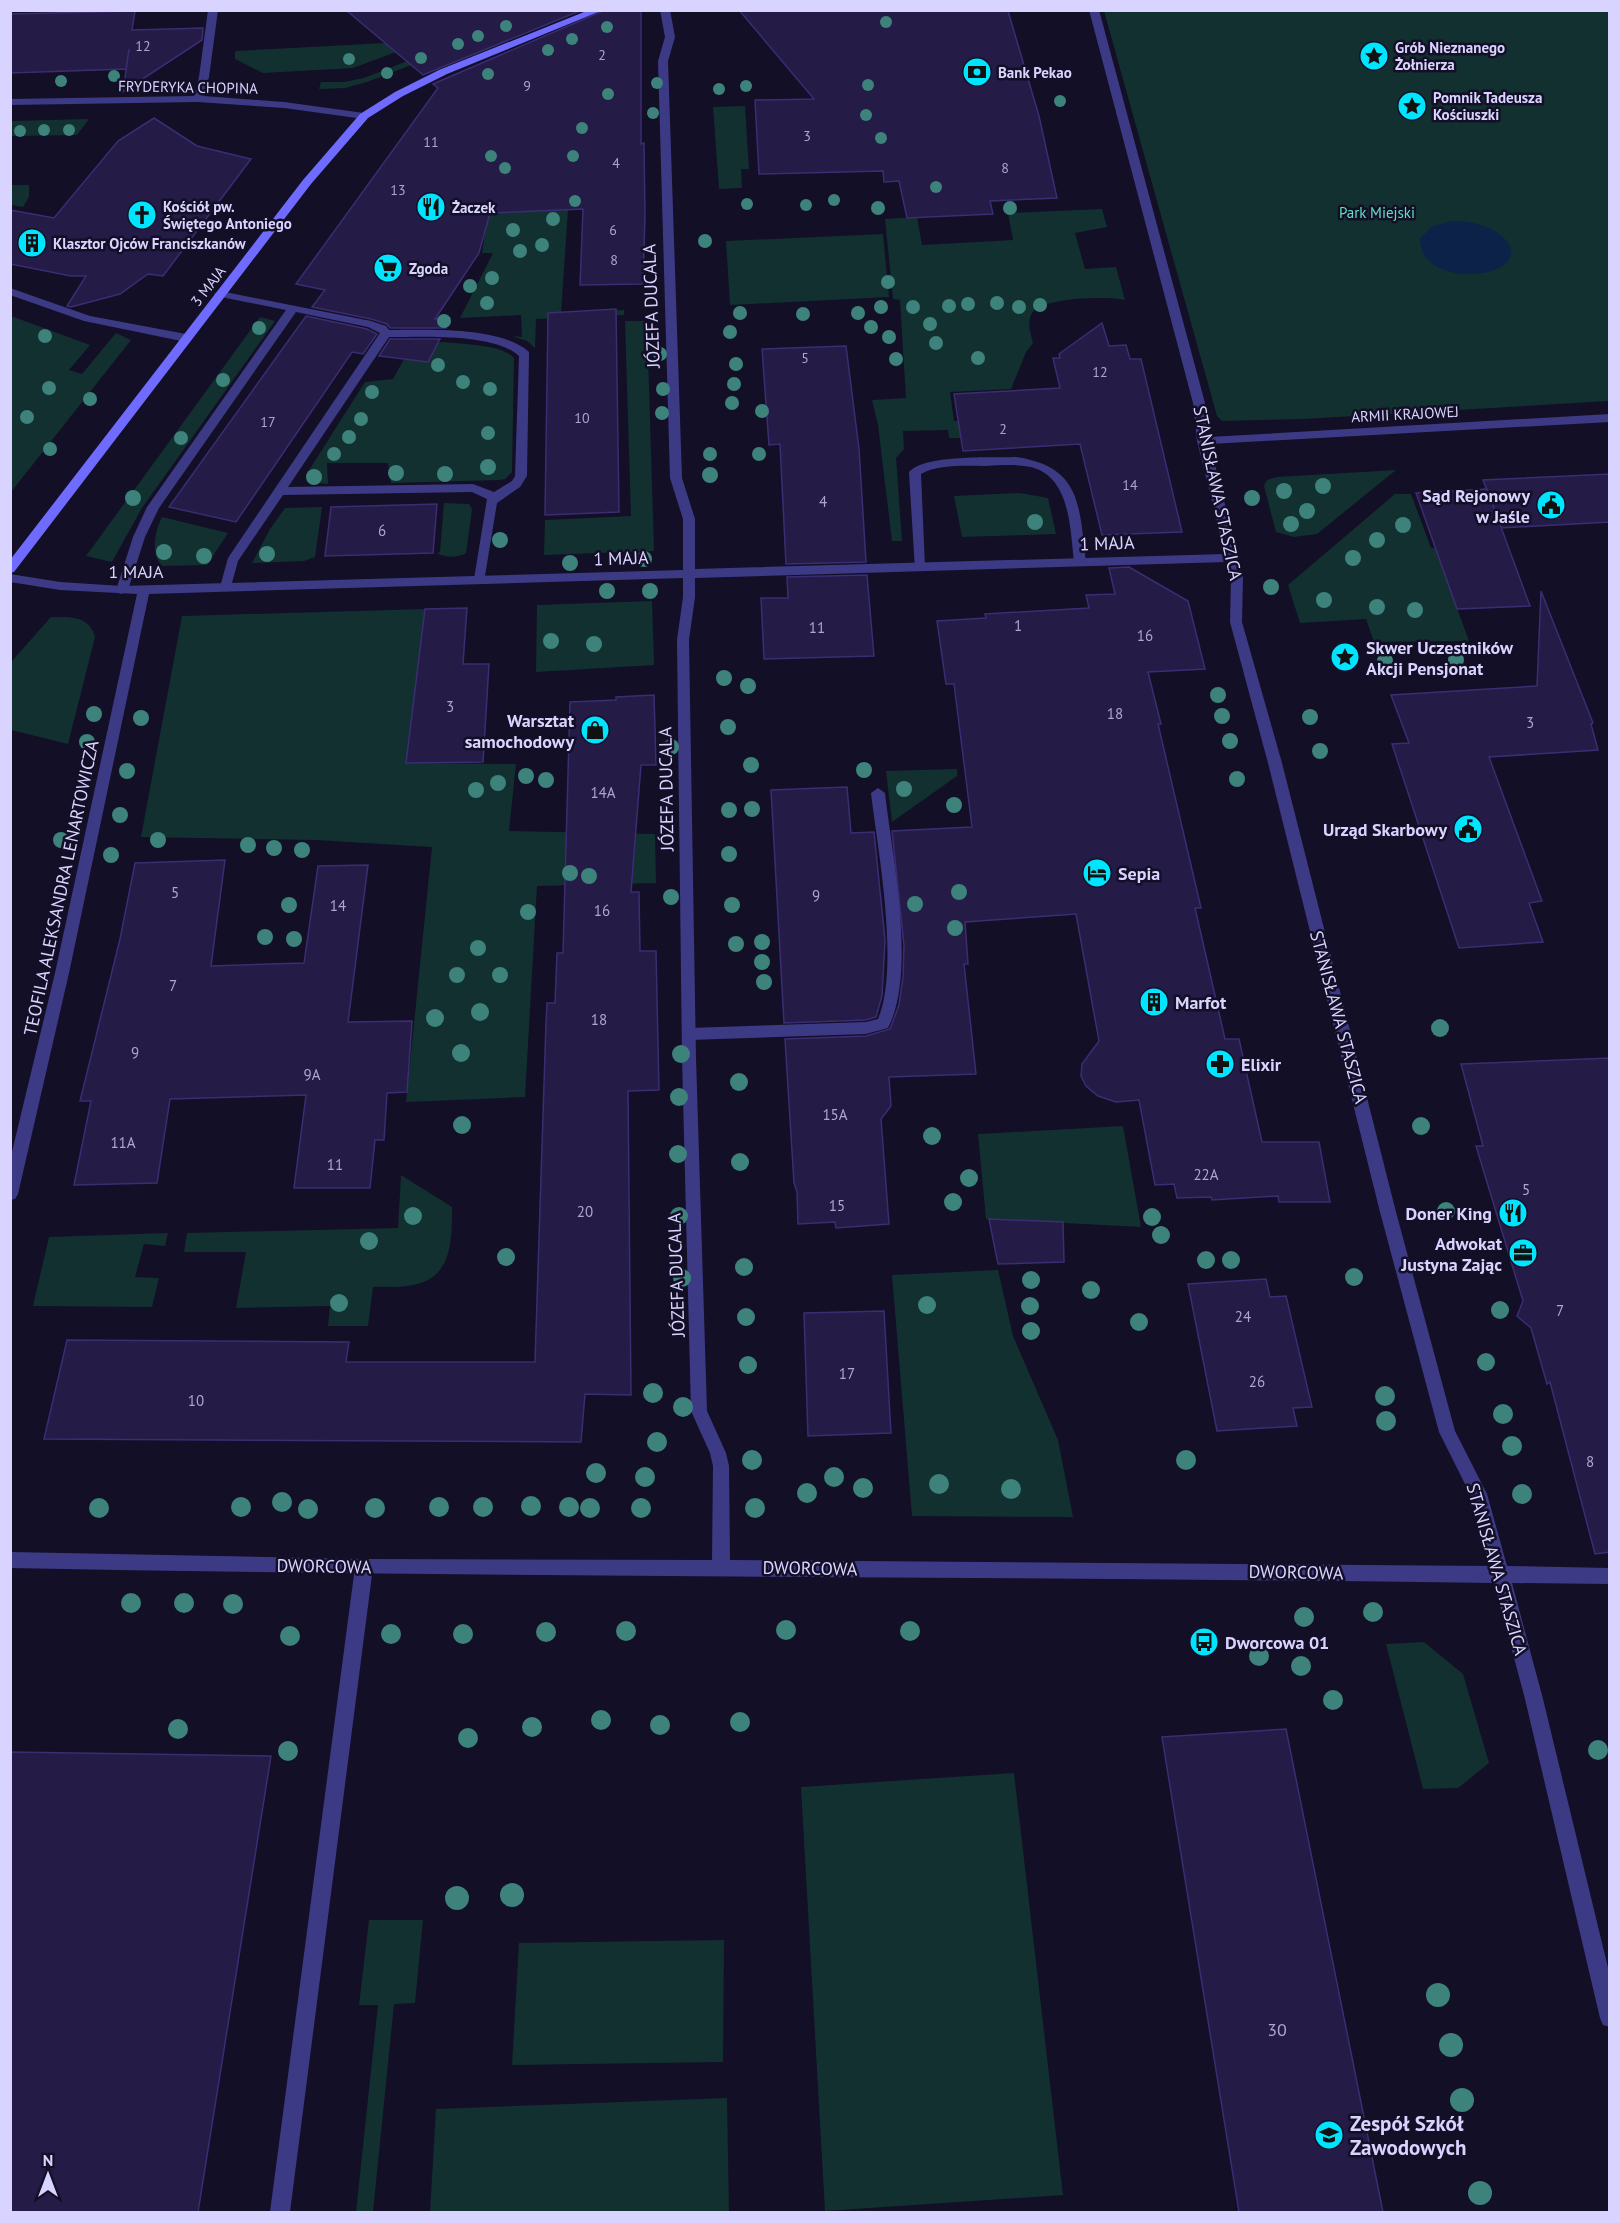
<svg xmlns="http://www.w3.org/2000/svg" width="1620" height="2223" font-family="'PT Sans',sans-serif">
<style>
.green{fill:#12302f}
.water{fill:#0c2248}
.building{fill:#241b47;stroke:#3b2d73;stroke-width:1.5}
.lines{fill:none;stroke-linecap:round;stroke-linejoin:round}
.lane{fill:#3d3a85;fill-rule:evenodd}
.street{fill:#3d3a85;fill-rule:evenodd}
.secondary{fill:#6f6bff;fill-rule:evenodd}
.tree{fill:#3d827b}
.labels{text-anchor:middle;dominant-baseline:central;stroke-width:5;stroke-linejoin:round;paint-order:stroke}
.far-number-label{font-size:14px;fill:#aca6d1}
.far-poi-label{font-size:15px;font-weight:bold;fill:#d9d4ff;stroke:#130f26;text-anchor:start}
.far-street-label{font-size:15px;fill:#d9d4ff;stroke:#130f26}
.far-park-label{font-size:15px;fill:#5fe0c0;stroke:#130f26}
.number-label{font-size:15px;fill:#aca6d1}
.street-label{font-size:18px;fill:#d9d4ff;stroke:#130f26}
.poi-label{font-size:18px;font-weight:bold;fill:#d9d4ff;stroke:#130f26;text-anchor:end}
.near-number-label{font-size:18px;fill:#aca6d1}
.near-poi-label{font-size:21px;font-weight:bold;fill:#d9d4ff;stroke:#130f26;text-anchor:start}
</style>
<rect width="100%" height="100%" fill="#130f26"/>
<g class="green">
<polygon points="535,11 550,12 367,82 345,88 319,89 321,82 344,82 364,78"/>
<polygon points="1104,11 1609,11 1609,401 1304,419 1222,421 1217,416"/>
<polygon points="385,43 396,52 353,68 263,73 235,59 235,51"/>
<polygon points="745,106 749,169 741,169 742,188 719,189 713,107"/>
<polygon points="89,119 77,135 11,136 11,121"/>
<polygon points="10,185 29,185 29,197 23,207 11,205"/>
<path d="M1102 209 1107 227 1075 233 1085 269 1116 267 1125 300C1108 296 1038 297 1031 315 1027 324 1031 334 1033 343L1026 352 1011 389 950 392 954 421H958L961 438H949L948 430 903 431 904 449 896 458 902 541H892L878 425 872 400 906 398 900 300 893 299 885 219 917 217 922 245 1013 240 1008 213Z"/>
<polygon points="568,210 561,313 624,310 624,315 536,319 535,348 527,341 512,336 522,337 521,315 460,318 493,253 482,253 488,213"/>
<polygon points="883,234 889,297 730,305 726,241"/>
<polygon points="11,316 90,345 69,370 82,374 116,333 131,340 11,492"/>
<polygon points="260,317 275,321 142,508 112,562 86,556"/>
<polygon points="625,321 647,321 654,551 544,555 545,520 631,516"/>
<path d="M442 342C460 344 502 344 514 358L512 472 505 479 499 480 391 483 388 463H327L328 484 307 482 306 475 365 382 393 379 404 359 428 362 438 343Z"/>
<polygon points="1396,470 1317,534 1294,537 1276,532 1264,486 1267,480 1277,477"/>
<polygon points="1020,493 1048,498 1056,534 962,537 954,496"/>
<polygon points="1395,494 1411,494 1431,548 1435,548 1469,641 1374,642 1366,619 1300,623 1288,585"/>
<path d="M444 503 469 504 472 509 466 553C458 558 445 558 437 553L440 552Z"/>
<polygon points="322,507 315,557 304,561 252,563 270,529 285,508"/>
<path d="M162 517 228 533 207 565 162 566C150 553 155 531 162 517Z"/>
<polygon points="652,601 654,665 536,672 537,605"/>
<polygon points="425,609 407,763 516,764 509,831 655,834 656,883 537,886 525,1097 406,1102 432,847 316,840 141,837 182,616"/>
<path d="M51 617C70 617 89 615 95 637L68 744 11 730V662Z"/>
<polygon points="957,769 957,776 892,822 886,771"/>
<polygon points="1123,1126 1141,1227 986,1219 978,1134"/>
<path d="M401 1175 452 1207C452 1244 452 1282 406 1286 395 1288 383 1286 373 1287L368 1326H328L330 1306 236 1308 246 1252H184L187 1233 398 1228Z"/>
<polygon points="168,1233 165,1246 144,1244 135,1277 159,1278 152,1307 33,1306 49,1237"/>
<polygon points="998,1270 1013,1336 1058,1440 1073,1517 912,1516 892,1275"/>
<polygon points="1424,1642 1463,1674 1489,1763 1458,1788 1423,1789 1386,1644"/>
<polygon points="1014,1773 1063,2195 825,2211 801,1787"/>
<polygon points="369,1920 423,1920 415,2003 394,2004 373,2212 356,2212 378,2005 359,2005"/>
<polygon points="724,1940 723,2062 512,2065 519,1943"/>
<polygon points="727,2098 729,2212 430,2212 436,2109"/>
</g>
<path class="water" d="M1452 221C1471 221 1490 225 1504 238 1542 277 1420 294 1420 239L1431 227Z"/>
<g class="building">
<polygon points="346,10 582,10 423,75"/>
<polygon points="605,10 641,10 641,144 644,143 645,214 643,284 580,285 583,209 490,213 479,253 435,319 450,318 446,328 390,328 387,324 371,319 312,307 325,290 296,284 438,88 433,84"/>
<polygon points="739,10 1008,11 1039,116 1057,198 990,201 993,214 907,218 899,181 884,182 883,171 759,174 755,100 814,99"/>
<polygon points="135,11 132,30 203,28 202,40 123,92 129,49 126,69 10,73 10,14"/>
<polygon points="154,118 197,146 251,159 163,276 148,274 120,294 71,307 67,306 86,276 71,276 10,264 10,210 54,218 118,141"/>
<polygon points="616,309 619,512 545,515 548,313"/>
<polygon points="306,316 367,329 377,334 363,354 352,352 236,522 169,507"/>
<polygon points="1102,323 1109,346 1126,345 1130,359 1141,359 1182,532 1102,535 1080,444 963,451 954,394 1060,388 1053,358 1060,358 1059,354"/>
<polygon points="390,339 440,339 428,362 379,356"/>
<polygon points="846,346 859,449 866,562 786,564 780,444 769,445 762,349"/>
<polygon points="1610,474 1610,522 1501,528 1483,480"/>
<polygon points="1487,489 1530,606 1457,609 1416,493"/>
<polygon points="437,504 433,553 325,556 331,507"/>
<polygon points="1129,567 1188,601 1205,669 1148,672 1161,724 1158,724 1201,908 1195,908 1225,1039 1239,1039 1262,1142 1319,1142 1330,1202 1279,1202 1278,1196 1212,1200 1211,1197 1177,1198 1174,1184 1155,1185 1139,1100 1116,1102 1098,1096 1086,1086 1081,1076 1082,1064 1099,1041 1076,914 965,922 968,964 964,964 976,1074 889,1077 891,1106 881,1119 889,1224 836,1228 835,1222 798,1224 797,1192 794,1183 785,1039 866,1036 890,1029 899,1005 903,977 904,946 892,831 972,827 954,684 946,684 937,621 986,618 985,614 1089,608 1086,595 1115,594 1109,568"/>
<polygon points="867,575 874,656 764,659 761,598 788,598 787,577"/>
<polygon points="1541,591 1593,723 1591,724 1598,750 1489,757 1542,901 1529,903 1543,942 1459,948 1392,744 1409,743 1391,695 1537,686"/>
<polygon points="467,608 463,664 489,664 483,762 406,763 425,609"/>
<polygon points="654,695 656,765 641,765 631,892 639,892 640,951 656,951 659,1090 628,1091 631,1395 585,1394 581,1442 44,1439 67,1340 349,1342 346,1362 535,1362 546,1023 547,1003 555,1003 557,953 563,953 570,702 616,700 616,697"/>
<polygon points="847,787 851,833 874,832 885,940 882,996 876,1017 866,1020 784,1023 771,790"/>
<polygon points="225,860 211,966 304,963 318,866 368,865 348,1022 412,1021 407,1092 387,1093 384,1140 375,1140 370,1188 294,1188 306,1095 170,1099 157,1183 74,1185 91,1101 80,1101 120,939 135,863"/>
<polygon points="1610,1058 1610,1552 1595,1554 1550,1382 1547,1384 1531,1328 1517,1316 1523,1301 1476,1146 1483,1146 1461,1064"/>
<polygon points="989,1219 1063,1222 1064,1262 998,1264"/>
<polygon points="1266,1279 1270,1297 1286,1296 1312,1407 1293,1408 1297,1426 1217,1431 1188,1284"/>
<polygon points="884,1311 891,1433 808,1436 804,1313"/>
<polygon points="1286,1729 1383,2212 1239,2212 1162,1737"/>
<polygon points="10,1752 271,1756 198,2212 10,2212"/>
</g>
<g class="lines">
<g class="lane">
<polygon points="10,288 90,316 186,334 192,338 186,342 84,321 10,295"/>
<path d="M220 291 371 321 386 326 389 330C427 330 500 326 529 352L527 476 520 487 497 503 484 582H476L474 579 487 499 472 492 283 495 238 561 230 590H222L220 587 228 558 380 333 368 327 296 312 159 508 145 537 128 590 122 594 118 593 116 590 133 537 147 507 286 310 216 296 214 294ZM389 337C423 337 494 333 519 356L515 476 512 481 494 492 473 484 288 487Z"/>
<path d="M1016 457C1082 467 1079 506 1086 562L1084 565 1080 566 1074 562C1070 530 1071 477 1031 467 1016 464 1000 465 985 466 965 466 939 464 921 474L925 567 919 571 915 570 909 472C925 454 992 458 1016 457Z"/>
<path d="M878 788 885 793C892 856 917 972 888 1028L866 1034 689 1040 684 1038 682 1034 684 1030 689 1028 866 1022 878 1019C900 966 878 852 871 793Z"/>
<polygon points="364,1559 370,1561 373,1567 290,2212 270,2212 355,1567 358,1561"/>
</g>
<g class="street">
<polygon points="208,10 218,10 209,77 204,96 284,102 364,113 369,116 364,119 284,108 198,102 10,105 10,99 194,96 199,77"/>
<path d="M660 10H670L675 37 668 61 682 478 695 519V569L1225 554 1197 441 1193 403 1089 10H1099L1205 403 1209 437 1610 414V422L1210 444 1243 578 1242 622 1282 763 1396 1212 1455 1431 1487 1494 1507 1566 1610 1568V1584L1512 1583 1543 1699 1610 1976V2027L1603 2025 1600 2018 1525 1699 1494 1583C1000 1576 505 1578 10 1568V1552L364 1559 712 1560 713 1466 710 1453 691 1411 682 1058 677 640 683 597V578L149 594 69 973 18 1194 15 1199 10 1200V1160L55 973 137 594 60 590 10 582V574L60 582 122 586 683 570V519L670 478 658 61 665 37ZM1227 562 1231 578 1230 622 1268 763 1380 1212 1439 1432 1471 1496 1490 1566 730 1560 729 1466 726 1453 707 1411 696 1058 689 640 695 597V578Z"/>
</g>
<polygon class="secondary" points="589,10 603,10 447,74 403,96 368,118 311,184 14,572 10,573 10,560 303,180 360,114 395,92 439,70"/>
</g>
<g class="tree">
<circle cx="886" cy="22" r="6"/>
<circle cx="506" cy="26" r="6"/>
<circle cx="607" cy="27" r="6"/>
<circle cx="478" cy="36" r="6"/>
<circle cx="572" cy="39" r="6"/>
<circle cx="458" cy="44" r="6"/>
<circle cx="548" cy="50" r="6"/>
<circle cx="421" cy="58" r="6"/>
<circle cx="349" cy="59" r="6"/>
<circle cx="387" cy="73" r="6"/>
<circle cx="488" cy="74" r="6"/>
<circle cx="114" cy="76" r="6"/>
<circle cx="61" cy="81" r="6"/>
<circle cx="657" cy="83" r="6"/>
<circle cx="868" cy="85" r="6"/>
<circle cx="746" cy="86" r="6"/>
<circle cx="719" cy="89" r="6"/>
<circle cx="608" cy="94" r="6"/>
<circle cx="1060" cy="101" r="6"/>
<circle cx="653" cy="113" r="6"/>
<circle cx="866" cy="115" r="6"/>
<circle cx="582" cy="128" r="6"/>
<circle cx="44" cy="130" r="6"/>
<circle cx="69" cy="130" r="6"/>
<circle cx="20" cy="131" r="6"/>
<circle cx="881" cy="138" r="6"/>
<circle cx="491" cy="156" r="6"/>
<circle cx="573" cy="156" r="6"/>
<circle cx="505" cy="168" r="6"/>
<circle cx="936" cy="187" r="6"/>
<circle cx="834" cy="200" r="6"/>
<circle cx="575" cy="201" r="6"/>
<circle cx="747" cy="204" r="6"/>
<circle cx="806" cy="205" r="6"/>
<circle cx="878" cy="208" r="7"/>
<circle cx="1010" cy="208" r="7"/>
<circle cx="553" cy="219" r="7"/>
<circle cx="513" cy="230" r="7"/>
<circle cx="705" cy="241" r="7"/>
<circle cx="542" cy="245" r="7"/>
<circle cx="520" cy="251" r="7"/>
<circle cx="492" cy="278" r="7"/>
<circle cx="888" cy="282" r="7"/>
<circle cx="470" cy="286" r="7"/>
<circle cx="487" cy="303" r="7"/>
<circle cx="997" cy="303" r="7"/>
<circle cx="968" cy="304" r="7"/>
<circle cx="1040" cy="305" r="7"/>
<circle cx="949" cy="306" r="7"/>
<circle cx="881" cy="307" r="7"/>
<circle cx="913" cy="307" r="7"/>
<circle cx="1019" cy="307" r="7"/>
<circle cx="740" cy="313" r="7"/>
<circle cx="858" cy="313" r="7"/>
<circle cx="803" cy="314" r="7"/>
<circle cx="444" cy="321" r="7"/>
<circle cx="930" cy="324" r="7"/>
<circle cx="871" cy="327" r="7"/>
<circle cx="259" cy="328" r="7"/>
<circle cx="730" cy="332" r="7"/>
<circle cx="45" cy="336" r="7"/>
<circle cx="889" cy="337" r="7"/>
<circle cx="936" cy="343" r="7"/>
<circle cx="660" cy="354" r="7"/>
<circle cx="978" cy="358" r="7"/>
<circle cx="896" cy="359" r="7"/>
<circle cx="736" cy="364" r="7"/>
<circle cx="438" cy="365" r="7"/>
<circle cx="223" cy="380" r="7"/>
<circle cx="463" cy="382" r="7"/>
<circle cx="734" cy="384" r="7"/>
<circle cx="49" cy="388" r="7"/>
<circle cx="490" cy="389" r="7"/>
<circle cx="663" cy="389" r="7"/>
<circle cx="372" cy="392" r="7"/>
<circle cx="90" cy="399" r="7"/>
<circle cx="732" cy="403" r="7"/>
<circle cx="762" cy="411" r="7"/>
<circle cx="662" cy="413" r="7"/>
<circle cx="27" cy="417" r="7"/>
<circle cx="361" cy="419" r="7"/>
<circle cx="488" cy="433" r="7"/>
<circle cx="349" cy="437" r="7"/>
<circle cx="181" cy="438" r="7"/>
<circle cx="50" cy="449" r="7"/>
<circle cx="334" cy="454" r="7"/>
<circle cx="710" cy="454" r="7"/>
<circle cx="759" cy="454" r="7"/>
<circle cx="488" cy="467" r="8"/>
<circle cx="396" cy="473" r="8"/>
<circle cx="445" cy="474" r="8"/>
<circle cx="710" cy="475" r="8"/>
<circle cx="314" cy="477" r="8"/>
<circle cx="1323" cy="486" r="8"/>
<circle cx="1284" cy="491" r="8"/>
<circle cx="133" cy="498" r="8"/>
<circle cx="1252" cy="498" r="8"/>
<circle cx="1307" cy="511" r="8"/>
<circle cx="1035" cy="522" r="8"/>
<circle cx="1291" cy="524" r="8"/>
<circle cx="1403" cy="525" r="8"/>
<circle cx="500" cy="540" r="8"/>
<circle cx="1377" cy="540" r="8"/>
<circle cx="164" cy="552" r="8"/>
<circle cx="267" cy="554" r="8"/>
<circle cx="204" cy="556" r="8"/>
<circle cx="1353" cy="558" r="8"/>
<circle cx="644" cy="559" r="8"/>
<circle cx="570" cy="563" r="8"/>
<circle cx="1271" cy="587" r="8"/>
<circle cx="607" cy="591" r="8"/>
<circle cx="650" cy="591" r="8"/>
<circle cx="1324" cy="600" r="8"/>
<circle cx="1377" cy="607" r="8"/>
<circle cx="1415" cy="610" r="8"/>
<circle cx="551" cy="641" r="8"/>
<circle cx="594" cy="644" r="8"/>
<circle cx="1456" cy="660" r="8"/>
<circle cx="1385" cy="661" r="8"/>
<circle cx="724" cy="678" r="8"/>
<circle cx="748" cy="686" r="8"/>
<circle cx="1218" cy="695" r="8"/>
<circle cx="94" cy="714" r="8"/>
<circle cx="1222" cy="716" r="8"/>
<circle cx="1310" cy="717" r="8"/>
<circle cx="141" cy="718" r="8"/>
<circle cx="728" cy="727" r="8"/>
<circle cx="1230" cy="741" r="8"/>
<circle cx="87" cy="742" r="8"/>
<circle cx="671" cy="747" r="8"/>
<circle cx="1320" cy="751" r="8"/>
<circle cx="751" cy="765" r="8"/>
<circle cx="864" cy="770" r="8"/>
<circle cx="127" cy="771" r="8"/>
<circle cx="526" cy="776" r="8"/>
<circle cx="1237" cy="779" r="8"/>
<circle cx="546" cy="780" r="8"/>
<circle cx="498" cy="783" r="8"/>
<circle cx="904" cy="789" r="8"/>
<circle cx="476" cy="790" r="8"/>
<circle cx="954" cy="805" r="8"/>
<circle cx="752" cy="809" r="8"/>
<circle cx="729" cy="810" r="8"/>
<circle cx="120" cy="815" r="8"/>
<circle cx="61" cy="840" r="8"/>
<circle cx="158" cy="840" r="8"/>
<circle cx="248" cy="845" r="8"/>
<circle cx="274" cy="848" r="8"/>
<circle cx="302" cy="850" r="8"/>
<circle cx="729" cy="854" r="8"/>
<circle cx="111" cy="855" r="8"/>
<circle cx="570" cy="873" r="8"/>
<circle cx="589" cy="876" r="8"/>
<circle cx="959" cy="892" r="8"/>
<circle cx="671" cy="897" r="8"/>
<circle cx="915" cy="904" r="8"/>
<circle cx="289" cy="905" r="8"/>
<circle cx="732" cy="905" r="8"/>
<circle cx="528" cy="912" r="8"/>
<circle cx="955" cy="928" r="8"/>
<circle cx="265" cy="937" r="8"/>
<circle cx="294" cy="939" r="8"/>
<circle cx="762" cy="942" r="8"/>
<circle cx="736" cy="944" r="8"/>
<circle cx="478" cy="948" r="8"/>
<circle cx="762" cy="962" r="8"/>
<circle cx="457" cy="975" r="8"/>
<circle cx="500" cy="975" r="8"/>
<circle cx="764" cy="982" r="8"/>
<circle cx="480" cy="1012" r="9"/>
<circle cx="435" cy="1018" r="9"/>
<circle cx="1440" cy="1028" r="9"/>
<circle cx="461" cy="1053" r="9"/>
<circle cx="681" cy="1054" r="9"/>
<circle cx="739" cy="1082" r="9"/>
<circle cx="679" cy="1097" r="9"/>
<circle cx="462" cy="1125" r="9"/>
<circle cx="1421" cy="1126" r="9"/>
<circle cx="932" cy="1136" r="9"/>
<circle cx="678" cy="1154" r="9"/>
<circle cx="740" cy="1162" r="9"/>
<circle cx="969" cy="1178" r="9"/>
<circle cx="953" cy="1202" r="9"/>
<circle cx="1446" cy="1211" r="9"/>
<circle cx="413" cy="1216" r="9"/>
<circle cx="679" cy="1216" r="9"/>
<circle cx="1152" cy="1217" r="9"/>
<circle cx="1161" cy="1235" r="9"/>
<circle cx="369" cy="1241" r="9"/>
<circle cx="506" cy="1257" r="9"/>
<circle cx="1206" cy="1260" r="9"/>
<circle cx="1231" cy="1260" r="9"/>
<circle cx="744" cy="1267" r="9"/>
<circle cx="1354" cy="1277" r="9"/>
<circle cx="682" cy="1278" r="9"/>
<circle cx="1031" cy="1280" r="9"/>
<circle cx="1091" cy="1290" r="9"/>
<circle cx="339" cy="1303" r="9"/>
<circle cx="927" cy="1305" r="9"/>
<circle cx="1030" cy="1306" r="9"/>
<circle cx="1500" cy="1310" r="9"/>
<circle cx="746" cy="1317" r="9"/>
<circle cx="1139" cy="1322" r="9"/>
<circle cx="1031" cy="1331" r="9"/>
<circle cx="1486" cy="1362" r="9"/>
<circle cx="748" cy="1365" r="9"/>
<circle cx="653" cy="1393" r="10"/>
<circle cx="1385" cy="1396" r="10"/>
<circle cx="683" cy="1407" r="10"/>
<circle cx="1503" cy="1414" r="10"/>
<circle cx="1386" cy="1421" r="10"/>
<circle cx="657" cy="1442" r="10"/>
<circle cx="1512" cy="1446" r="10"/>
<circle cx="752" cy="1460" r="10"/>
<circle cx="1186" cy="1460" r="10"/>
<circle cx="596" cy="1473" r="10"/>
<circle cx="645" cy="1477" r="10"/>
<circle cx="834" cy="1477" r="10"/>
<circle cx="939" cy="1484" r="10"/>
<circle cx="863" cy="1488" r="10"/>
<circle cx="1011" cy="1489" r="10"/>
<circle cx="807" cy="1493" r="10"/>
<circle cx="1522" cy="1494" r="10"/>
<circle cx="282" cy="1502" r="10"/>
<circle cx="531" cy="1506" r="10"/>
<circle cx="241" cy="1507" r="10"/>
<circle cx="439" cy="1507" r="10"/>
<circle cx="483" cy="1507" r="10"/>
<circle cx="569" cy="1507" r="10"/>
<circle cx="99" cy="1508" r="10"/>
<circle cx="375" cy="1508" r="10"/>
<circle cx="590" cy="1508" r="10"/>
<circle cx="641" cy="1508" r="10"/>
<circle cx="755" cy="1508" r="10"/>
<circle cx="308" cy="1509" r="10"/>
<circle cx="131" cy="1603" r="10"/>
<circle cx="184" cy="1603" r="10"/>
<circle cx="233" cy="1604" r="10"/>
<circle cx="1373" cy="1612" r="10"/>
<circle cx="1304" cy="1617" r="10"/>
<circle cx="786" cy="1630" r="10"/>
<circle cx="626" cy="1631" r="10"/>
<circle cx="910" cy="1631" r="10"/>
<circle cx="546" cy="1632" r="10"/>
<circle cx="391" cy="1634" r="10"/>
<circle cx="463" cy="1634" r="10"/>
<circle cx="290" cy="1636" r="10"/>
<circle cx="1259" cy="1656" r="10"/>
<circle cx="1301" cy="1666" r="10"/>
<circle cx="1333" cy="1700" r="10"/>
<circle cx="601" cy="1720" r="10"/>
<circle cx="740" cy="1722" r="10"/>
<circle cx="660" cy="1725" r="10"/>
<circle cx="532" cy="1727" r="10"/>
<circle cx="178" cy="1729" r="10"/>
<circle cx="468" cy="1738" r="10"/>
<circle cx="1598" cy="1750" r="10"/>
<circle cx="288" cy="1751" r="10"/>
<circle cx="512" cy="1895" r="12"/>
<circle cx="457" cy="1898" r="12"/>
<circle cx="1438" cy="1995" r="12"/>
<circle cx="1451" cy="2045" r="12"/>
<circle cx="1462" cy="2100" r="12"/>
<circle cx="1480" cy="2193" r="12"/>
</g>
<defs>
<g id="sight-disc" transform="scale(1.5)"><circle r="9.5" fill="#00e5ff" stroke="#130f26"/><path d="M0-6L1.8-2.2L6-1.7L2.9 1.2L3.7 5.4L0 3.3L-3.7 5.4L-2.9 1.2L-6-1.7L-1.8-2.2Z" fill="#111"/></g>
<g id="bank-disc" transform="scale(1.5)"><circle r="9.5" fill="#00e5ff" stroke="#130f26"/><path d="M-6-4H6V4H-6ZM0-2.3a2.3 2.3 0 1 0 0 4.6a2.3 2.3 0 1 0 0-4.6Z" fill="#111"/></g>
<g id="restaurant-disc" transform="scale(1.5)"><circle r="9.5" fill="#00e5ff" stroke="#130f26"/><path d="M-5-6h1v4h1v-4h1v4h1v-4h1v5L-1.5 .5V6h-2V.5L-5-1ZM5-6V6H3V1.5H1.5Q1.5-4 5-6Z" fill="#111"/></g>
<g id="church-disc" transform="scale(1.5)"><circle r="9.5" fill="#00e5ff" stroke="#130f26"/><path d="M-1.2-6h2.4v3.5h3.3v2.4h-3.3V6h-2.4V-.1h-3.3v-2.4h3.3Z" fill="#111"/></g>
<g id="building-disc" transform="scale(1.5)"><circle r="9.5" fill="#00e5ff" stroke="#130f26"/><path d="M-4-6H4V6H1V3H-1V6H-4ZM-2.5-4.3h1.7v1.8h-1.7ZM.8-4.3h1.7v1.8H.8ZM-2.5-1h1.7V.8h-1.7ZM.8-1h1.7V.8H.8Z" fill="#111"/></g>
<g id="supermarket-disc" transform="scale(1.5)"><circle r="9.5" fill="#00e5ff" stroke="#130f26"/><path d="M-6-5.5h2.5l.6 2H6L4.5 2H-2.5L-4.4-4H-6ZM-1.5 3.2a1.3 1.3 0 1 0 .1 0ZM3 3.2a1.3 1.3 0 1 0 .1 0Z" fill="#111"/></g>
<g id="civic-disc" transform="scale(1.5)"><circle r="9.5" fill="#00e5ff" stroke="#130f26"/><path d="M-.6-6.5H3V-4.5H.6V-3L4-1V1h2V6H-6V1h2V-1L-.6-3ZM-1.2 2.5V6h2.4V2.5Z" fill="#111"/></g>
<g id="shop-disc" transform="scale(1.5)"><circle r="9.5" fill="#00e5ff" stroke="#130f26"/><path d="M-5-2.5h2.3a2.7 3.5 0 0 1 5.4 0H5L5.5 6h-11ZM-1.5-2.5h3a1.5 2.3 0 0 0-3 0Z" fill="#111"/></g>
<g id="hotel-disc" transform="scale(1.5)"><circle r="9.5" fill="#00e5ff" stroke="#130f26"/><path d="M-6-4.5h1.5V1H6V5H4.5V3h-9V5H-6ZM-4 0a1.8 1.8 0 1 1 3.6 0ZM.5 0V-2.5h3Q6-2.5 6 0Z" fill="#111"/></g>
<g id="pharmacy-disc" transform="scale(1.5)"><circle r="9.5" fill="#00e5ff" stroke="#130f26"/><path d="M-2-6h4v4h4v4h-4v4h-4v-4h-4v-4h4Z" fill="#111"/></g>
<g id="office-disc" transform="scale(1.5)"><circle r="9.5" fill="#00e5ff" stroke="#130f26"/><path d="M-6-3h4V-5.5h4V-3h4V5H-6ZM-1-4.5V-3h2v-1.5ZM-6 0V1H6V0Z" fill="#111"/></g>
<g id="bus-disc" transform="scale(1.5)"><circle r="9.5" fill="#00e5ff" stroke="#130f26"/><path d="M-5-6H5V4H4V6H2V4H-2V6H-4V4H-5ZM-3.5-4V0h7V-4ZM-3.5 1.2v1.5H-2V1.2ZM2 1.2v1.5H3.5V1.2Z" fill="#111"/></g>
<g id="school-disc" transform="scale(1.5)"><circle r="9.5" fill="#00e5ff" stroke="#130f26"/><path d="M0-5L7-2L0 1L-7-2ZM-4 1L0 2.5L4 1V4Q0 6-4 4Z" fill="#111"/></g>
</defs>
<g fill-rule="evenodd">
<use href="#sight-disc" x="1374" y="56"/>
<use href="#bank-disc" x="977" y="72"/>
<use href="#sight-disc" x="1412" y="106"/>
<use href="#restaurant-disc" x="431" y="207"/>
<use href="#church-disc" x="142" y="215"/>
<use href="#building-disc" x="32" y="243"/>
<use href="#supermarket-disc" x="388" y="268"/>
<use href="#civic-disc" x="1551" y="505"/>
<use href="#sight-disc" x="1345" y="657"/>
<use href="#shop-disc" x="595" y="730"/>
<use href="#civic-disc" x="1468" y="829"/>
<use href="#hotel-disc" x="1097" y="873"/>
<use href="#building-disc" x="1154" y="1002"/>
<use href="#pharmacy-disc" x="1220" y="1064"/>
<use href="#restaurant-disc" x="1513" y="1213"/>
<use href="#office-disc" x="1523" y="1253"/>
<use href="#bus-disc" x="1204" y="1642"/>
<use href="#school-disc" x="1329" y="2135"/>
</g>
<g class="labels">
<g class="far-number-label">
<text x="143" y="46">12</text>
<text x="602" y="55">2</text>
<text x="527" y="86">9</text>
<text x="807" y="136">3</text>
<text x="431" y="142">11</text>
<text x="616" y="163">4</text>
<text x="1005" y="168">8</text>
<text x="398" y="190">13</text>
<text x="613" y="230">6</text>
<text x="614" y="260">8</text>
<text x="805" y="358">5</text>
<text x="1100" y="372">12</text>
<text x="582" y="418">10</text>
<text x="268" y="422">17</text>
<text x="1003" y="429">2</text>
<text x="1130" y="485">14</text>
</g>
<g class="far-poi-label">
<text x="1395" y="47">Grób Nieznanego<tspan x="1395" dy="17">Żołnierza</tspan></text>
<text x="998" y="72">Bank Pekao</text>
<text x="1433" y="97">Pomnik Tadeusza<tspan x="1433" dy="17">Kościuszki</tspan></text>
<text x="163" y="206">Kościół pw.<tspan x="163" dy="17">Świętego Antoniego</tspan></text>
<text x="452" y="207">Żaczek</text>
<text x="53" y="243">Klasztor Ojców Franciszkanów</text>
<text x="409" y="268">Zgoda</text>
</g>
<g class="far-street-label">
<text transform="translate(188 87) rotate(1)">FRYDERYKA CHOPINA</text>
<text transform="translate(208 286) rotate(-52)">3 MAJA</text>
<text transform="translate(1405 414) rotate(-3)">ARMII KRAJOWEJ</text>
</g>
<g class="far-park-label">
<text x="1377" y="212">Park Miejski</text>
</g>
<g class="number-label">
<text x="823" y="501">4</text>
<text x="382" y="530">6</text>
<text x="1018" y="625">1</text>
<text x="817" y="627">11</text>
<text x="1145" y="635">16</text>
<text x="450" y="706">3</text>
<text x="1115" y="713">18</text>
<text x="1530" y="722">3</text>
<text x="603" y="792">14A</text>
<text x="175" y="892">5</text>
<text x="816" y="895">9</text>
<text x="338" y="905">14</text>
<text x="602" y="910">16</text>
<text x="173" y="985">7</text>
<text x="599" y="1019">18</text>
<text x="135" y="1052">9</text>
<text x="312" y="1074">9A</text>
<text x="835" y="1114">15A</text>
<text x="123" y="1142">11A</text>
<text x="335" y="1164">11</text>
<text x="1206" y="1174">22A</text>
<text x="1526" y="1189">5</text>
<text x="837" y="1205">15</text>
<text x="585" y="1211">20</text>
<text x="1560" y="1310">7</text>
<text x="1243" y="1316">24</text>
<text x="847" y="1373">17</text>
<text x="1257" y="1381">26</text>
<text x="196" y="1400">10</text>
<text x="1590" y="1461">8</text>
</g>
<g class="street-label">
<text transform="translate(651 306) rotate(-92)">JÓZEFA DUCALA</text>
<text transform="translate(1218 493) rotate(78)">STANISŁAWA STASZICA</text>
<text transform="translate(1107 543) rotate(-2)">1 MAJA</text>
<text transform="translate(621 558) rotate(-2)">1 MAJA</text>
<text x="136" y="571">1 MAJA</text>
<text transform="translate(666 789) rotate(-91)">JÓZEFA DUCALA</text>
<text transform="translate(61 888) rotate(-78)">TEOFILA ALEKSANDRA LENARTOWICZA</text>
<text transform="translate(1339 1017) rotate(75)">STANISŁAWA STASZICA</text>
<text transform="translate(676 1275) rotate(-92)">JÓZEFA DUCALA</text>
<text transform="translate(324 1566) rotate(1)">DWORCOWA</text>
<text transform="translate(810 1568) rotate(1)">DWORCOWA</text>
<text transform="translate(1497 1569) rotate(74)">STANISŁAWA STASZICA</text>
<text transform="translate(1296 1572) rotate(1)">DWORCOWA</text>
</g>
<g class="poi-label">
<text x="1530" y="495">Sąd Rejonowy<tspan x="1530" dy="21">w Jaśle</tspan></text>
<text x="1366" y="647" text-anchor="start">Skwer Uczestników<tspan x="1366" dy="21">Akcji Pensjonat</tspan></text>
<text x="574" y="720">Warsztat<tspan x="574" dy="21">samochodowy</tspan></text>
<text x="1447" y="829">Urząd Skarbowy</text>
<text x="1118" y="873" text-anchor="start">Sepia</text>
<text x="1175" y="1002" text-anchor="start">Marfot</text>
<text x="1241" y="1064" text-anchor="start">Elixir</text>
<text x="1492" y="1213">Doner King</text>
<text x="1502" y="1243">Adwokat<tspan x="1502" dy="21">Justyna Zając</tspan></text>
<text x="1225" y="1642" text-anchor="start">Dworcowa 01</text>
</g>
<g class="near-number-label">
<text x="1277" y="2029">30</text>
</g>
<g class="near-poi-label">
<text x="1350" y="2123">Zespół Szkół<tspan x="1350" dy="24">Zawodowych</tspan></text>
</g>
</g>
<rect width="1620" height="2223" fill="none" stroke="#d9d4ff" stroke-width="24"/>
<g transform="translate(48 2175)" stroke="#130f26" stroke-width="4.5" paint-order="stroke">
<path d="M0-4.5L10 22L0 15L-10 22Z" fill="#d9d4ff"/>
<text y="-9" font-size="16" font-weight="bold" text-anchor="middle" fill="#d9d4ff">N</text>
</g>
</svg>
